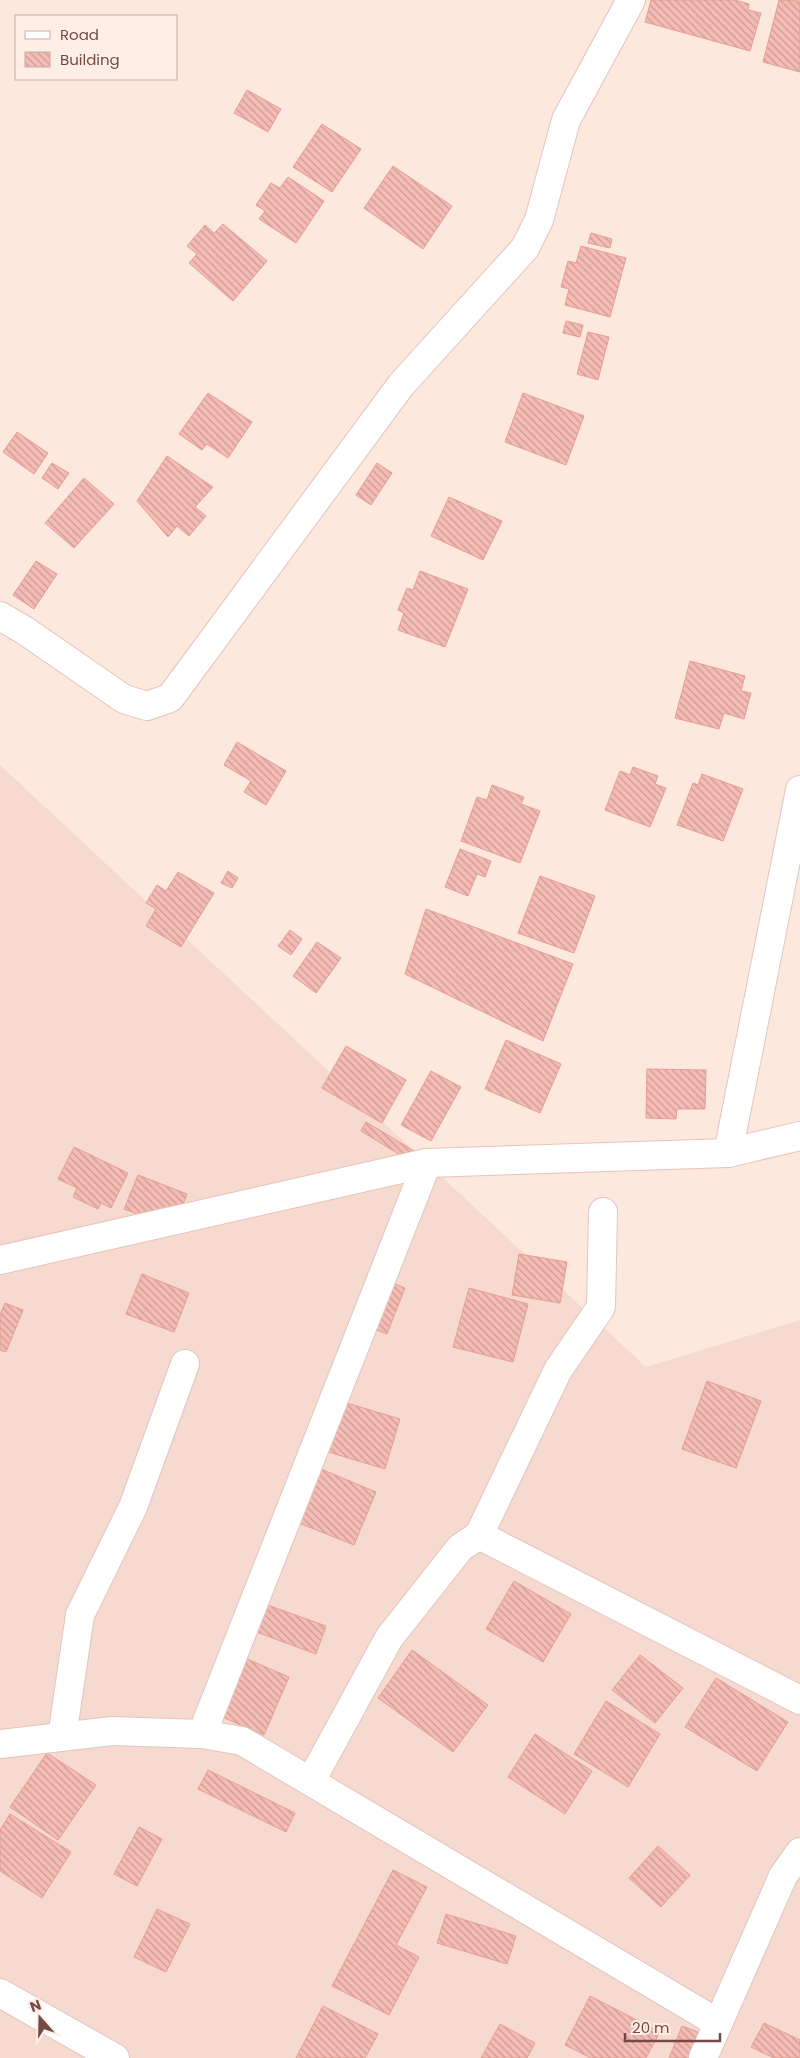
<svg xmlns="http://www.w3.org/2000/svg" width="800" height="2058" font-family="Poppins,sans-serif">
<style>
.residential{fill:#f7dacf}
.building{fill:url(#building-back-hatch);stroke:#e79d94}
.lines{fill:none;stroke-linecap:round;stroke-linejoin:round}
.street-casing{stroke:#e3c4bd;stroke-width:30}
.secondary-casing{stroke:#e8c2ba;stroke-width:30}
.street{stroke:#fff;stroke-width:28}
.secondary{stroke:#fff;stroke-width:28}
</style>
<defs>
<pattern id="building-back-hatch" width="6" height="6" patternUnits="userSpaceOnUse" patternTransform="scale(1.25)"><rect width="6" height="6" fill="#f4bcb4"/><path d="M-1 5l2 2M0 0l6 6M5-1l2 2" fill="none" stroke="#ca9b94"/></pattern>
</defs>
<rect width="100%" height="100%" fill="#fde8de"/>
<polygon class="residential" points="0,765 646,1367 800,1320 800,2058 0,2058"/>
<g class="building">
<polygon points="651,0 735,0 749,4 748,10 761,13 750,51 645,22"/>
<polygon points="779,0 800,1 800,72 763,62"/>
<polygon points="247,90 281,109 268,132 234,113"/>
<polygon points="322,124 361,149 332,192 293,167"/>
<polygon points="393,166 452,206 423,249 364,208"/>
<polygon points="288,177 324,201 296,243 259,219 265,211 256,205 271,183 280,188"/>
<polygon points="223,224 267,261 233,301 189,263 197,254 187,246 205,225 214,233"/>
<polygon points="591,233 612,239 610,248 588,243"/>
<polygon points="581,246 626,258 610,317 565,305 569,289 561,287 568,261 576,263"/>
<polygon points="566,321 583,325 580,337 563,333"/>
<polygon points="588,332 609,337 598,380 577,374"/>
<polygon points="208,393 252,422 228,458 207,444 202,450 179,434"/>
<polygon points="523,393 584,416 566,465 505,442"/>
<polygon points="17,432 48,453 34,474 3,452"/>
<polygon points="167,456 213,487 195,507 206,516 189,536 177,526 168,537 137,501"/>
<polygon points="52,463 69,473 58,489 42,478"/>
<polygon points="377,463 392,473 371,505 356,495"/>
<polygon points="84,478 114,504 74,548 45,523"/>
<polygon points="449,497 502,521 483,560 431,536"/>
<polygon points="36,561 57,574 34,609 13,595"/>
<polygon points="420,571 468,589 445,647 398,630 404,613 398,610 407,588 413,590"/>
<polygon points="690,661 745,676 741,691 751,693 744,719 724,713 719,729 675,718"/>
<polygon points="237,742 286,771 266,805 244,792 251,781 224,765"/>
<polygon points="633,767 658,776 655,784 666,788 650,827 605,810 620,771 630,775"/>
<polygon points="702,774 743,789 723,841 677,825 693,783 698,785"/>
<polygon points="492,785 524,797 521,804 540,811 520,863 461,841 477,797 487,800"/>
<polygon points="460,849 491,861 485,877 477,874 468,896 445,887"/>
<polygon points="228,871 238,878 232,888 221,883"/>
<polygon points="178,872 214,893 181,947 146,926 156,909 146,903 157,885 166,891"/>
<polygon points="540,876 595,896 574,953 518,933"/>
<polygon points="426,909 573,964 543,1041 405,974"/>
<polygon points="290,930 302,939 291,955 278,946"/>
<polygon points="317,942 341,958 316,993 293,976"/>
<polygon points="506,1040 561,1064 540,1113 485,1089"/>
<polygon points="346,1046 406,1080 382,1123 322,1088"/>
<polygon points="647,1069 706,1070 705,1109 677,1109 676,1119 646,1118"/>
<polygon points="431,1071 461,1087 431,1141 401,1125"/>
<polygon points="366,1122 421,1155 415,1164 361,1131"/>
<polygon points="74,1147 128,1173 111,1208 101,1203 98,1209 73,1197 77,1188 58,1179"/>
<polygon points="138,1175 187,1194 174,1228 124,1209"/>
<polygon points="519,1254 567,1262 560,1303 512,1295"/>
<polygon points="142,1274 189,1293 174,1332 126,1314"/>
<polygon points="385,1280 405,1288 387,1334 367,1326"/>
<polygon points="469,1288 528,1304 513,1362 453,1347"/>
<polygon points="5,1303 23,1310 6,1352 0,1350 0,1315"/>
<polygon points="707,1381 761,1401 736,1468 682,1449"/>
<polygon points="340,1401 400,1419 385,1469 325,1451"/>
<polygon points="316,1467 376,1492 354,1545 294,1521"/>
<polygon points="514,1581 571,1614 543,1662 486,1629"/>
<polygon points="262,1603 326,1626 316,1654 251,1630"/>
<polygon points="412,1650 488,1705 453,1752 378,1698"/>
<polygon points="640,1655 683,1688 655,1723 612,1690"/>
<polygon points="240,1656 289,1677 264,1735 215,1714"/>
<polygon points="716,1678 788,1722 757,1771 685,1727"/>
<polygon points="606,1701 660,1734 628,1787 574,1754"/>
<polygon points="535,1734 592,1771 565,1814 508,1777"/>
<polygon points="47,1753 96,1785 58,1840 10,1807"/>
<polygon points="208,1770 295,1813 286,1832 198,1789"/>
<polygon points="10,1814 71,1852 42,1898 0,1871 0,1830"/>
<polygon points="139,1827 162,1839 137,1886 114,1874"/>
<polygon points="658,1846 690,1875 661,1907 629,1878"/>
<polygon points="393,1870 427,1887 396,1945 419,1957 389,2015 332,1986"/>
<polygon points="157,1909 190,1924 166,1972 134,1957"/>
<polygon points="446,1914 516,1936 507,1964 437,1943"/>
<polygon points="590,1996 660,2032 646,2058 591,2058 565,2045"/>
<polygon points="323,2006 378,2034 365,2058 296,2058"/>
<polygon points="764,2023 800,2040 800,2058 774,2058 751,2047"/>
<polygon points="500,2024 535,2043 527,2058 481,2058"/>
<polygon points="682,2026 703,2034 693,2058 669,2058"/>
</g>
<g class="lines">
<g class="street-casing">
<g id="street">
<polyline points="0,616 24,630 124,699 147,706 170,698 401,385 525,248 539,220 566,120 631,0"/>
<polyline points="728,1153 800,790"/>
<polyline points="479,1535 800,1700"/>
<polyline points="202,1734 427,1163"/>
<polyline points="62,1737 80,1615 133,1507 185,1364"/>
<polyline points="0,1744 112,1731 202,1734 242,1741 718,2023"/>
<polyline points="311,1781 389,1638 460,1548 479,1535 558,1370 601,1307 603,1212"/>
<polyline points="0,1993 115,2058"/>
<polyline points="703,2058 783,1876 800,1852"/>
</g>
</g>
<g class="secondary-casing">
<polyline id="secondary" points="0,1260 427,1163 728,1153 800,1136"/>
</g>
<use href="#street" class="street"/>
<use href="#secondary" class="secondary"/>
</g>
<rect x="15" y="15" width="162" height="65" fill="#ffeee5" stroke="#c7aca5"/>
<rect x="25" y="31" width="25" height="8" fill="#ffffff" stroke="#c7aca5"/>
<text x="60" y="40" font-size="15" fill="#744946">Road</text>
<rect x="25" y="52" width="25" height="15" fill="url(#building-back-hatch)" stroke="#c7aca5"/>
<text x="60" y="65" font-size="15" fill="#744946">Building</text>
<g transform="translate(40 2018) rotate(340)" stroke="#ffeee5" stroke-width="4" paint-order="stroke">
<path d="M0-4L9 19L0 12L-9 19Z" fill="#744946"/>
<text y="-8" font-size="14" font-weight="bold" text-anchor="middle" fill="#744946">N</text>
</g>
<path d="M625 2033v8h95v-8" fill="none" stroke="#744946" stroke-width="2.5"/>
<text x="632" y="2033" font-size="15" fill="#744946" stroke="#ffeee5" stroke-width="4" paint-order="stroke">20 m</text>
</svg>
